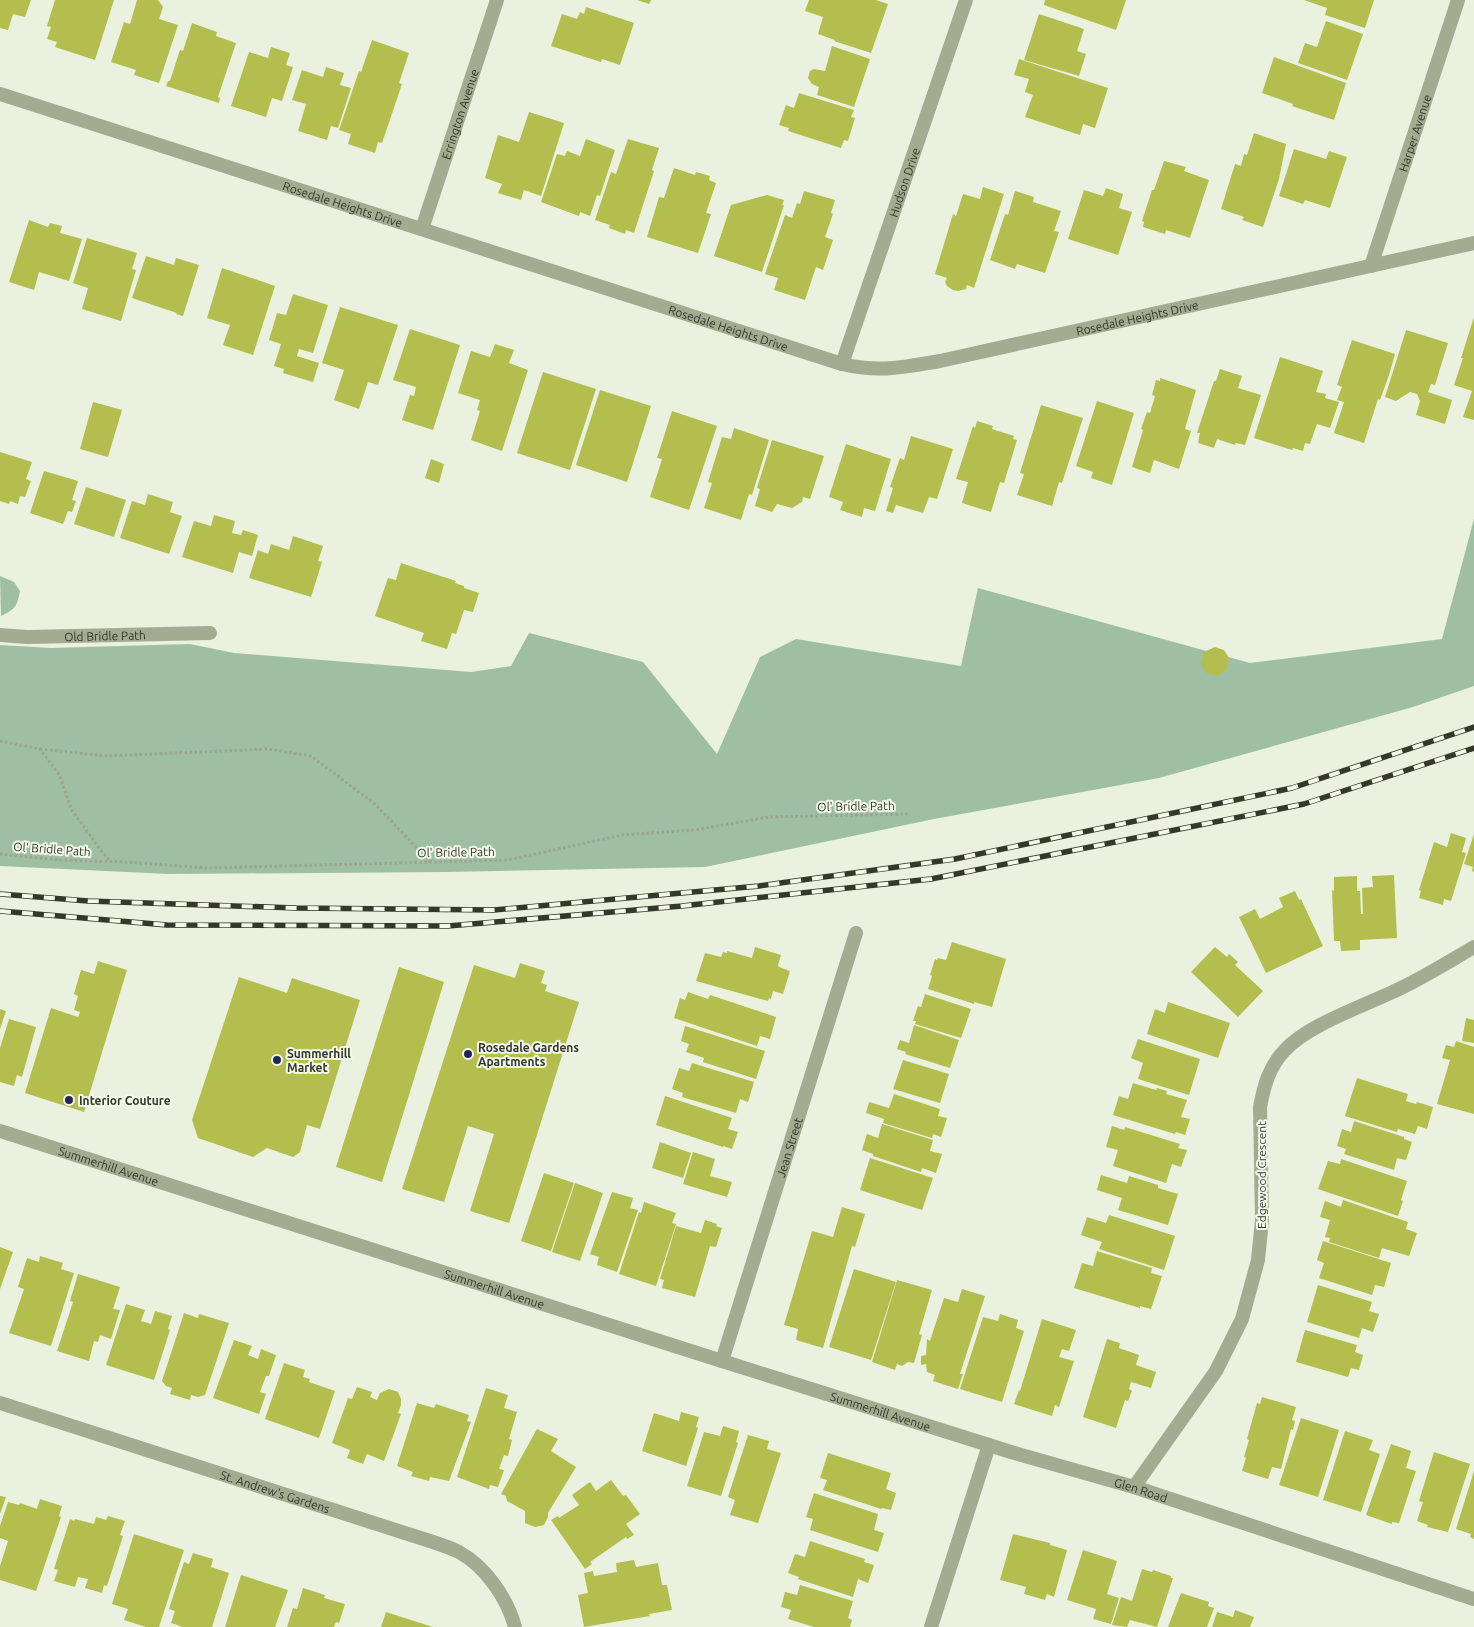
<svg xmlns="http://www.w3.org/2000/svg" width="1474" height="1627" font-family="Ubuntu,sans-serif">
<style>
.green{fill:#9fbfa5}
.building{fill:#b3be4f}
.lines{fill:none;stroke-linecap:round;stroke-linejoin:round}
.path{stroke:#9da588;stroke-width:3;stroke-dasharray:2.5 2.5;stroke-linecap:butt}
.minor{stroke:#a3ab91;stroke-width:14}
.rail-casing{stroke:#343729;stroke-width:5.5}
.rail{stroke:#f3f9ea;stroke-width:4;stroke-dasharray:11;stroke-linecap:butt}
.poi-dot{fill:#222656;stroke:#f3f9ea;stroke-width:2}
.labels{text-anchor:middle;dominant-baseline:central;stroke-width:4;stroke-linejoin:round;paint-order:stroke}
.street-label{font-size:12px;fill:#343729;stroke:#f3f9ea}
.poi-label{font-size:12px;font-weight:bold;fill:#343729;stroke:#f3f9ea;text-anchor:start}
</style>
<rect width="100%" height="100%" fill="#eaf1de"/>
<g class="green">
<polygon points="1474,519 1474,686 1413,707 1159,778 934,819 705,867 446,872 169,874 0,866 0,645 51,648 190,644 234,653 471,672 511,666 529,633 643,662 717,754 760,657 796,639 961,666 978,588 1250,663 1442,639"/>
<path d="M0 576 14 582 20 591C17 607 15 609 1 616Z"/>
</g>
<g class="building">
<polygon points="0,0 31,0 25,17 13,14 8,30 0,28"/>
<polygon points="55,0 114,0 95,60 55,47 57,42 47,39 51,27 47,26"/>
<polygon points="137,0 158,0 163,7 159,19 178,25 159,83 134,75 136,70 111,62 124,22 130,24"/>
<polygon points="637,0 651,0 649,4"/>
<polygon points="809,0 876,0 888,4 871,53 834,41 835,40 818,34 823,17 805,11"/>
<polygon points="1045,0 1126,0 1116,30 1044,5"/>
<polygon points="1304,0 1374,0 1365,28 1325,15 1327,8"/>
<polygon points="586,7 634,23 620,65 602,59 601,62 551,46 562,14 577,19 580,12 584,14"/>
<polygon points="1039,14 1084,29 1077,51 1086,54 1079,76 1024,60"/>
<polygon points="1326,21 1363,34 1347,80 1298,63 1305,43 1317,47"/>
<polygon points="192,23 217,32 216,36 236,43 218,97 220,98 219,103 166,86 168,81 170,81 180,50 183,51"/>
<polygon points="372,40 409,53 399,83 402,84 382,143 378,142 375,153 348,144 351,134 339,130 359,71 361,72"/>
<polygon points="832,46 870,59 854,107 817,95 819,87 812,84 808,78 810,71 814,69 825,71"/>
<polygon points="271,47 290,53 286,65 293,67 282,101 272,98 266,117 231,106 249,52 268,58"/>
<polygon points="1274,57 1346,83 1334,120 1292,106 1293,104 1262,93"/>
<polygon points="1019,59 1108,88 1095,128 1083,124 1080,135 1025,117 1033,95 1025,92 1029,79 1014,75"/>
<polygon points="326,67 344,73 340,85 351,88 338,128 331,126 327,140 298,131 306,104 292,100 302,70 323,77"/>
<polygon points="799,93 854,110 851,117 855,118 848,141 844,140 841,148 788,131 789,128 779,125 786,105 794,108"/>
<polygon points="529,112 564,123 541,196 524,190 521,200 498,193 502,184 485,178 498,135 519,142"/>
<polygon points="1254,133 1286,144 1279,179 1263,227 1242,220 1244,217 1221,209 1235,164 1241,166 1244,154 1247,155"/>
<polygon points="586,139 615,150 600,196 597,195 590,216 580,212 579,216 541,202 557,154 565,156 567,151 580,156"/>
<polygon points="628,139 659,148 652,170 654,171 634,233 626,230 625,234 609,228 610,225 595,220 611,172 616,174"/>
<polygon points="1294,149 1326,159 1329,151 1347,157 1330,208 1305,200 1303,204 1279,196"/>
<polygon points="1164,161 1186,167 1184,171 1209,180 1190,238 1166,230 1165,234 1143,227 1144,222 1142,221 1152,190 1154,190"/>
<polygon points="674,168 695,175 696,172 710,176 709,180 716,183 706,213 711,214 698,253 647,237 659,197 664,198"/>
<polygon points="983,187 1004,194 974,288 967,285 966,289 958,291 953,290 947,286 945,282 947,278 935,274 953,214 956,216 963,194 980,199"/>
<polygon points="1106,188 1123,194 1119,208 1132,212 1118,255 1068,239 1084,190 1103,196"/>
<polygon points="804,191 835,200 831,213 833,214 825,237 833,240 823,270 816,267 805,300 774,290 778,278 765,274 785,215 792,218 797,203 800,204"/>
<polygon points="1015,191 1034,197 1033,202 1061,211 1054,231 1059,232 1045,273 1017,264 1015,269 990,260 1005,214 1008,215"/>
<polygon points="767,195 784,200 782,205 784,205 762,272 714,256 731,205"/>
<polygon points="29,220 48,227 50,223 62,226 60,233 82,239 69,281 39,272 34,290 9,282"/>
<polygon points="87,238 137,253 132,269 136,270 121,321 82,309 88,288 73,283"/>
<polygon points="146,256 174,265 176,258 199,265 183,316 176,314 177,313 132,298"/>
<polygon points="222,268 275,286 253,355 223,345 230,325 207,318"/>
<polygon points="293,294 328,305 313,353 299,349 297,356 319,363 313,382 283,373 284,369 274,366 281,344 269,340 277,313 286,315"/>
<polygon points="340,307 398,325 378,385 368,382 359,409 334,400 344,370 322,363"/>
<polygon points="1474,317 1474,420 1463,417 1472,391 1454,385 1463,358 1461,358"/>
<polygon points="410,329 460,345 433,430 402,420 410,395 414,396 416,387 393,380"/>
<polygon points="1406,330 1448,343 1435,385 1431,384 1428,392 1452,400 1445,424 1416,415 1420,401 1417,394 1410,392 1396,401 1385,397"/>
<polygon points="1352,340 1395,354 1389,375 1380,400 1378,399 1364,443 1334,433 1344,402 1337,400 1342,387 1337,385"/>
<polygon points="495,344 514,350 509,363 528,370 502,451 471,440 480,411 477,410 480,400 458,393 471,351 490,357"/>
<polygon points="1280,357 1323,371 1316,392 1326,394 1325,398 1339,402 1330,428 1317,424 1310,444 1305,443 1303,451 1293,448 1292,450 1254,438"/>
<polygon points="1220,369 1242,376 1238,388 1261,395 1245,445 1236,443 1235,445 1217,439 1214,448 1198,443 1200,433 1197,433 1214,381 1216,381"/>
<polygon points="543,372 596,389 570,470 517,453"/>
<polygon points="1160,378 1196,390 1185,429 1191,431 1179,469 1154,460 1150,473 1132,467 1143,430 1141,429 1147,412 1150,413 1155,396 1152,395 1156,380 1160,381"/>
<polygon points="600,390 651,406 627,482 576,465"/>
<polygon points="1097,401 1134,413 1112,485 1091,478 1093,472 1076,466"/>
<polygon points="93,402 122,410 108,457 80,449"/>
<polygon points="1041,405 1083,418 1062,483 1059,482 1052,506 1017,495 1024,474 1020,473"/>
<polygon points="672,411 717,426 689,510 650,497 662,459 657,458"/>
<polygon points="977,421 993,426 992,429 1014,436 1013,439 1017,440 1004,483 1000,482 991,512 962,503 968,482 956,479 973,426 975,428"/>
<polygon points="734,428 769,440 752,495 749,494 741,520 704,508 712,483 708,482 722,437 731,439"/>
<polygon points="911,436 953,449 937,499 929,497 923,513 896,505 893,513 886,511 893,488 890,487 900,458 904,460"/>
<polygon points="772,440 824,456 810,499 803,497 802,502 792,508 777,504 772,512 755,506 760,489 757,488"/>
<polygon points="846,444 891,459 875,511 864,508 862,517 840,510 843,502 829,497"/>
<polygon points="0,452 32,462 26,479 31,481 25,497 20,496 18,504 10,501 9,504 0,501"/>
<polygon points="431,459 444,464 439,483 425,478"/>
<polygon points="44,471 78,481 72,500 76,501 72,512 68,511 63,524 30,513"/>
<polygon points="86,487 126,500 114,537 74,524"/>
<polygon points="148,494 173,502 170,512 182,516 169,554 120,538 132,501 145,505"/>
<polygon points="214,515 235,521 232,533 241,535 243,530 258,535 252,556 239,552 233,573 182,557 194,521 211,526"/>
<polygon points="293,536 323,546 318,561 322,562 311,597 249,578 258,550 268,554 271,544 289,550"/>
<polygon points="401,563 456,581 455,583 464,586 464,588 479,593 473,612 464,610 456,634 452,633 447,649 421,641 424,633 375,616 388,578 396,580"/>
<polygon points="1215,647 1224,650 1229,658 1227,669 1218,676 1206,673 1201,664 1204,652"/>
<polygon points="1451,833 1466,838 1462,852 1466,853 1451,901 1444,899 1443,905 1419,898 1421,891 1419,890 1434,842 1447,847"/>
<polygon points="1474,834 1474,872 1472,871 1473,867 1464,864"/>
<polygon points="1394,875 1397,938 1360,940 1360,950 1341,951 1340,941 1334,941 1332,890 1334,891 1334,877 1357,876 1357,891 1360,891 1361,914 1363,914 1362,888 1373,887 1372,876"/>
<polygon points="1295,891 1299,900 1301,899 1323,946 1266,973 1239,917 1255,909 1260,919 1283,907 1279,898"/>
<polygon points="952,942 1006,959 992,1007 974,1002 974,1004 928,989 932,976 930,975 935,959 937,960 938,958 946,960"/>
<polygon points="755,947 781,955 778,965 779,967 790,971 783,994 773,991 771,999 769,998 768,1001 696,981 705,953 721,957 723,952 727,953 727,951 752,958"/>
<polygon points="1215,947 1227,957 1229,954 1238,962 1235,965 1263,991 1238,1017 1191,972"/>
<polygon points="98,961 127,970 84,1112 25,1093 51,1008 78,1017 80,1012 74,1010 78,996 74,994 81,970 94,974"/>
<polygon points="520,963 545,971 541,983 547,985 545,991 579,1002 509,1223 470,1211 494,1134 468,1126 444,1202 402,1189 474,965 515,978"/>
<polygon points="399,967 444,982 382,1182 336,1167"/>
<polygon points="239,977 287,993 292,978 360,1000 320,1129 307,1125 300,1152 293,1157 267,1148 253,1157 198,1138 192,1120"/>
<polygon points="688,992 708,999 710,995 776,1017 770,1039 760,1036 757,1046 674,1018 680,998 685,1000"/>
<polygon points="925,994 971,1009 961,1038 915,1024 916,1021 913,1021 918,1006 921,1007"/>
<polygon points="1168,1002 1230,1023 1218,1058 1147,1034 1155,1009 1165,1013"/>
<polygon points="0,1009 6,1011 0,1029"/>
<polygon points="1466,1018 1474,1020 1474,1043 1462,1041"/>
<polygon points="9,1019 36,1027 22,1077 17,1075 14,1086 0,1082 0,1048"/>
<polygon points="914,1025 959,1040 950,1068 905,1054 906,1052 897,1049 900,1040 909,1043"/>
<polygon points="685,1026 765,1051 756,1079 703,1062 704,1058 686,1052 689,1044 681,1041"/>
<polygon points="1138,1039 1200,1059 1189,1095 1138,1079 1143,1063 1131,1058"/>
<polygon points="1456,1041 1474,1047 1474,1114 1437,1104 1450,1060 1442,1058 1446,1045 1454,1047"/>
<polygon points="903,1060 949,1074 940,1103 893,1089"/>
<polygon points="692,1063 754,1082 748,1102 740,1099 736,1113 682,1097 683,1093 672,1089 679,1068 689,1071"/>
<polygon points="1357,1078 1408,1094 1406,1101 1416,1104 1417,1102 1433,1107 1427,1129 1418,1126 1415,1134 1398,1129 1397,1132 1345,1116"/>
<polygon points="1133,1083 1156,1090 1157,1088 1167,1091 1166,1094 1187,1100 1181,1117 1190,1119 1185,1135 1176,1132 1175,1134 1113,1115 1119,1096 1128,1099"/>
<polygon points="894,1094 940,1109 938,1116 947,1118 941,1137 933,1134 932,1138 883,1123 884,1119 866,1113 869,1102 889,1108"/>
<polygon points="665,1096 732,1118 728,1129 738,1132 732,1149 723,1146 723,1147 656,1125"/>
<polygon points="1354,1121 1404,1137 1404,1139 1412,1142 1406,1160 1397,1158 1394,1170 1344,1154 1346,1149 1337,1146 1342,1129 1351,1132"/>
<polygon points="882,1124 933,1140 930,1151 942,1154 936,1173 922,1168 921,1172 873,1156 873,1154 862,1150 867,1134 878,1138"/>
<polygon points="1112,1126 1124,1130 1125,1127 1180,1144 1178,1148 1187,1150 1181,1167 1172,1164 1166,1183 1113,1166 1118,1150 1106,1147"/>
<polygon points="660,1142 691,1153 683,1178 652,1168"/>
<polygon points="693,1152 715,1159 710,1176 732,1182 727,1197 683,1184"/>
<polygon points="870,1158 933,1178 922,1210 860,1190"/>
<polygon points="1341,1159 1407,1181 1401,1200 1403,1201 1398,1216 1318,1189 1328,1161 1340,1164"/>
<polygon points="544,1173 574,1183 551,1251 521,1241"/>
<polygon points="1101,1175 1127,1183 1129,1176 1158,1185 1158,1188 1178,1194 1168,1225 1118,1210 1122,1198 1097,1190"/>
<polygon points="575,1183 603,1193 580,1261 552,1252"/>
<polygon points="612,1192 633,1198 630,1208 638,1210 617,1272 597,1265 599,1257 590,1254"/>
<polygon points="1343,1200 1408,1222 1406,1229 1417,1233 1409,1256 1382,1248 1379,1258 1329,1242 1330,1238 1325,1237 1330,1220 1320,1217 1325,1201 1341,1207"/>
<polygon points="644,1202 676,1213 672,1223 676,1224 656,1286 619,1274 639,1212 641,1213"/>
<polygon points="842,1207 865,1214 855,1247 852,1246 823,1348 796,1340 798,1329 784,1325 812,1231 833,1237"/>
<polygon points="1109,1215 1175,1236 1164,1270 1099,1249 1102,1242 1081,1235 1087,1217 1106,1223"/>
<polygon points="705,1220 717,1224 716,1226 722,1228 716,1247 710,1246 695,1297 662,1288 664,1280 660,1279 676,1226 701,1233"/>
<polygon points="1323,1241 1391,1263 1384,1287 1375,1285 1372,1295 1319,1278 1324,1263 1317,1260"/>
<polygon points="0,1247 13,1252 0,1289"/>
<polygon points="1097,1251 1152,1268 1151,1273 1162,1276 1151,1309 1140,1306 1140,1308 1074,1288 1082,1263 1093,1266"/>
<polygon points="40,1256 63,1263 61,1269 74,1273 51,1346 9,1333 24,1289 18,1287 27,1258 39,1262"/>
<polygon points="854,1269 896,1282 871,1360 829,1347"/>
<polygon points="78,1274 120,1287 113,1309 120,1310 111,1339 100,1335 98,1342 94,1341 89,1361 57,1351 73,1302 70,1301"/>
<polygon points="897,1280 932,1290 919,1334 922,1335 914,1363 908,1362 902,1366 897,1364 895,1370 872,1362"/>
<polygon points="1318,1285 1372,1302 1369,1311 1379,1314 1373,1332 1362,1328 1359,1338 1307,1322"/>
<polygon points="962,1289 985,1296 960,1374 963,1374 958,1389 933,1381 935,1375 927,1372 926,1364 921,1365 921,1356 926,1355 927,1339 930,1341 944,1298 958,1302"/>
<polygon points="126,1304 145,1310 141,1321 151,1324 155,1311 172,1316 168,1329 170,1330 154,1380 106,1365"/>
<polygon points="184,1313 198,1318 199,1314 229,1323 205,1395 198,1397 191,1395 190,1400 170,1394 172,1388 166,1386 162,1381"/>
<polygon points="1000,1314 1018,1320 1016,1328 1024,1331 1002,1402 960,1389 983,1317 998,1321"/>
<polygon points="1042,1319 1076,1330 1069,1351 1062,1349 1059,1357 1074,1361 1059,1407 1055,1405 1052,1416 1014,1404 1019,1390 1020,1391"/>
<polygon points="1305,1330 1357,1345 1355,1352 1363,1355 1359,1370 1351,1368 1348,1377 1296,1362"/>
<polygon points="1107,1339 1120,1343 1119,1348 1139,1355 1136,1365 1156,1372 1151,1388 1131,1382 1129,1389 1132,1391 1128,1401 1125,1400 1116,1428 1083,1417"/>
<polygon points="234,1340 252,1346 248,1355 258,1359 261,1349 276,1355 269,1376 266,1376 260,1392 266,1394 259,1414 213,1398"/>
<polygon points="284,1363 305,1370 303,1377 310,1379 309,1382 335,1391 319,1438 265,1419"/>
<polygon points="357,1387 372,1392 370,1397 377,1400 380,1393 389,1389 398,1392 401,1399 401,1405 398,1413 401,1414 384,1461 367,1454 363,1464 347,1458 350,1450 332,1443 348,1398 352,1399"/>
<polygon points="486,1388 508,1395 504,1408 517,1412 509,1439 512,1440 508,1456 504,1455 499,1469 504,1470 498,1487 490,1485 489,1489 457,1477"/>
<polygon points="1262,1397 1296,1407 1292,1420 1295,1421 1293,1430 1291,1429 1281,1469 1272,1467 1268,1479 1242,1471 1246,1458 1244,1457 1249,1440 1247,1439 1257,1403 1260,1404"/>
<polygon points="417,1403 434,1408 436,1404 469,1415 467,1421 471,1422 449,1481 430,1477 429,1481 411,1476 413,1472 397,1466"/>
<polygon points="681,1412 699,1417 696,1427 698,1428 686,1466 642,1451 654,1413 679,1421"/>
<polygon points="1301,1418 1339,1430 1318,1497 1279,1485"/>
<polygon points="723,1426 739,1431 736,1442 738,1443 721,1496 687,1486 704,1432 720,1436"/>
<polygon points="537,1429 558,1439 551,1451 576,1467 548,1513 548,1517 544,1525 535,1527 525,1523 525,1511 507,1501 506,1496 501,1494"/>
<polygon points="1345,1431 1373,1440 1369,1450 1380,1454 1361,1512 1323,1500"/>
<polygon points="748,1435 769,1441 767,1449 781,1453 758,1523 730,1515 735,1500 728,1497"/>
<polygon points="1391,1444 1411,1451 1406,1468 1416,1471 1399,1523 1392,1522 1392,1524 1366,1515"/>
<polygon points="1434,1452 1470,1464 1448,1532 1427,1527 1428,1525 1417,1521 1423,1502 1419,1501"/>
<polygon points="828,1453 891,1473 886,1489 896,1493 891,1510 882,1508 881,1509 823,1490 827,1480 820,1478"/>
<polygon points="1474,1471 1474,1539 1470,1537 1471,1534 1456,1529"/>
<polygon points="611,1480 623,1496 626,1495 640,1514 626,1524 634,1535 627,1539 626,1537 590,1562 592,1564 585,1569 551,1520 558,1516 559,1518 579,1505 572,1495 590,1482 596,1491"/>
<polygon points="814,1493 878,1514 874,1530 884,1533 878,1552 810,1530 813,1519 806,1517"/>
<polygon points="0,1496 6,1497 0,1514"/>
<polygon points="40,1499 62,1506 59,1516 61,1517 36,1591 0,1580 0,1566 8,1541 0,1538 0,1526 8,1502 19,1505 20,1503 37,1509"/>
<polygon points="108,1516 125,1521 120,1535 123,1536 107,1586 104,1585 102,1593 85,1588 88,1579 78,1577 75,1587 54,1581 58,1570 54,1569 70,1519 74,1521 75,1519 94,1524 96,1517 106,1520"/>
<polygon points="134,1534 184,1550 159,1627 146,1627 124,1620 128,1609 112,1604"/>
<polygon points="1013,1534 1050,1543 1050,1545 1067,1550 1054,1597 1047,1594 1045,1600 1024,1594 1026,1587 1000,1580"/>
<polygon points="810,1541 865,1559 864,1562 874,1565 868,1583 858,1579 853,1597 798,1579 799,1577 788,1573 795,1554 805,1557"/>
<polygon points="1083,1550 1117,1561 1107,1594 1119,1598 1111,1624 1093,1619 1096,1609 1067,1600"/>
<polygon points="193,1553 213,1559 211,1567 229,1573 212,1627 183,1627 171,1623 175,1611 169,1609 184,1562 189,1564"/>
<polygon points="634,1560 636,1567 658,1563 662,1585 667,1585 672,1610 649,1614 650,1616 584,1627 578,1595 588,1593 584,1573 593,1571 594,1576 617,1572 616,1563"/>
<polygon points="1142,1569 1152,1572 1153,1570 1171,1576 1171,1578 1173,1578 1157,1627 1130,1620 1127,1627 1112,1625 1121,1597 1132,1601"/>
<polygon points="241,1575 288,1590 275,1627 225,1627"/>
<polygon points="800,1585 853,1601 848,1618 852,1620 850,1627 814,1627 788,1619 791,1610 781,1607 785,1592 797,1595"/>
<polygon points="303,1588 325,1595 324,1598 345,1604 339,1623 336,1622 334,1627 287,1627 293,1608 297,1609"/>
<polygon points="1181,1593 1209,1602 1208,1606 1214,1608 1207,1627 1168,1627"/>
<polygon points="1235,1610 1254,1617 1250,1627 1212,1627 1217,1612 1233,1617"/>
<polygon points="386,1612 433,1627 381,1627"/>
</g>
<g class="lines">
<g class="path">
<polyline points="0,741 40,749 60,776 71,809 99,848 110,861"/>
<polyline points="40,749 107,756 268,749 311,756 376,805 430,862"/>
<polyline points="0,854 59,860 125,862 208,868 508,860 622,835 694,830 769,817 908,814"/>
</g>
<g class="minor">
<path id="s1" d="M0 94 842 364C880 373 903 367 940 361L1474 243"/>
<path id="s2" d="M422 229 497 0"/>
<path id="s3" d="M1371 266 1458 0"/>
<path id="s4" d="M842 364 966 0"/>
<path id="s5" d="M0 635 27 637 210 633"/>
<path id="s6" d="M0 1131 722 1361 1011 1452 1134 1487 1474 1599"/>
<path id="s7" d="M722 1361 856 933"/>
<path id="s8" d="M0 1403 433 1542C442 1545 451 1548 459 1552 486 1567 507 1598 515 1627"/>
<path d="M1134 1487 1216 1371 1242 1319 1258 1260 1262 1220 1260 1107C1264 1086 1269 1067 1284 1051 1308 1024 1367 1005 1401 988 1426 976 1450 961 1474 947"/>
<polyline points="931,1627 989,1445"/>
</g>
<g class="rail-casing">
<g id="rail">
<polyline points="0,894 88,901 296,908 494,910 759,886 955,859 1292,788 1474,727"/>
<polyline points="0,911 167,925 448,926 682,906 931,879 1304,804 1474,748"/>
</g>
</g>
<use href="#rail" class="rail"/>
</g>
<g class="poi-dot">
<circle cx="468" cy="1054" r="5"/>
<circle cx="277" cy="1060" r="5"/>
<circle cx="69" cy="1100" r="5"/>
</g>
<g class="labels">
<g class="street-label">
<text stroke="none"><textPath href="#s2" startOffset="121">Errington Avenue</textPath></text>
<text stroke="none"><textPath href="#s3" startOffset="140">Harper Avenue</textPath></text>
<text stroke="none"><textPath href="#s4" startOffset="192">Hudson Drive</textPath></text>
<text stroke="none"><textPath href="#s1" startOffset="360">Rosedale Heights Drive</textPath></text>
<text stroke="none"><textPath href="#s1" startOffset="1185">Rosedale Heights Drive</textPath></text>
<text stroke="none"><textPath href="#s1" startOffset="765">Rosedale Heights Drive</textPath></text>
<text stroke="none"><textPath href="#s5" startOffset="105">Old Bridle Path</textPath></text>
<text transform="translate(856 806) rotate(-1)">Ol' Bridle Path</text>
<text transform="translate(52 849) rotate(4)">Ol' Bridle Path</text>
<text transform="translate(456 852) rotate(-1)">Ol' Bridle Path</text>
<text stroke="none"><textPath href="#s7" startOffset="224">Jean Street</textPath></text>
<text stroke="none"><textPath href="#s6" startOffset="114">Summerhill Avenue</textPath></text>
<text transform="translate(1261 1175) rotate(-90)">Edgewood Crescent</text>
<text stroke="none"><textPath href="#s6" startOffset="519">Summerhill Avenue</textPath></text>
<text stroke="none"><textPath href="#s6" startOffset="924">Summerhill Avenue</textPath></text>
<text stroke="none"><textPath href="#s6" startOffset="1196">Glen Road</textPath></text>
<text stroke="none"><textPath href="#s8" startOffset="289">St. Andrew's Gardens</textPath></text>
</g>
<g class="poi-label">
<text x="478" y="1047">Rosedale Gardens<tspan x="478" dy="14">Apartments</tspan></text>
<text x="287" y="1053">Summerhill<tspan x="287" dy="14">Market</tspan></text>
<text x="79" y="1100">Interior Couture</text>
</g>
</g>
</svg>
